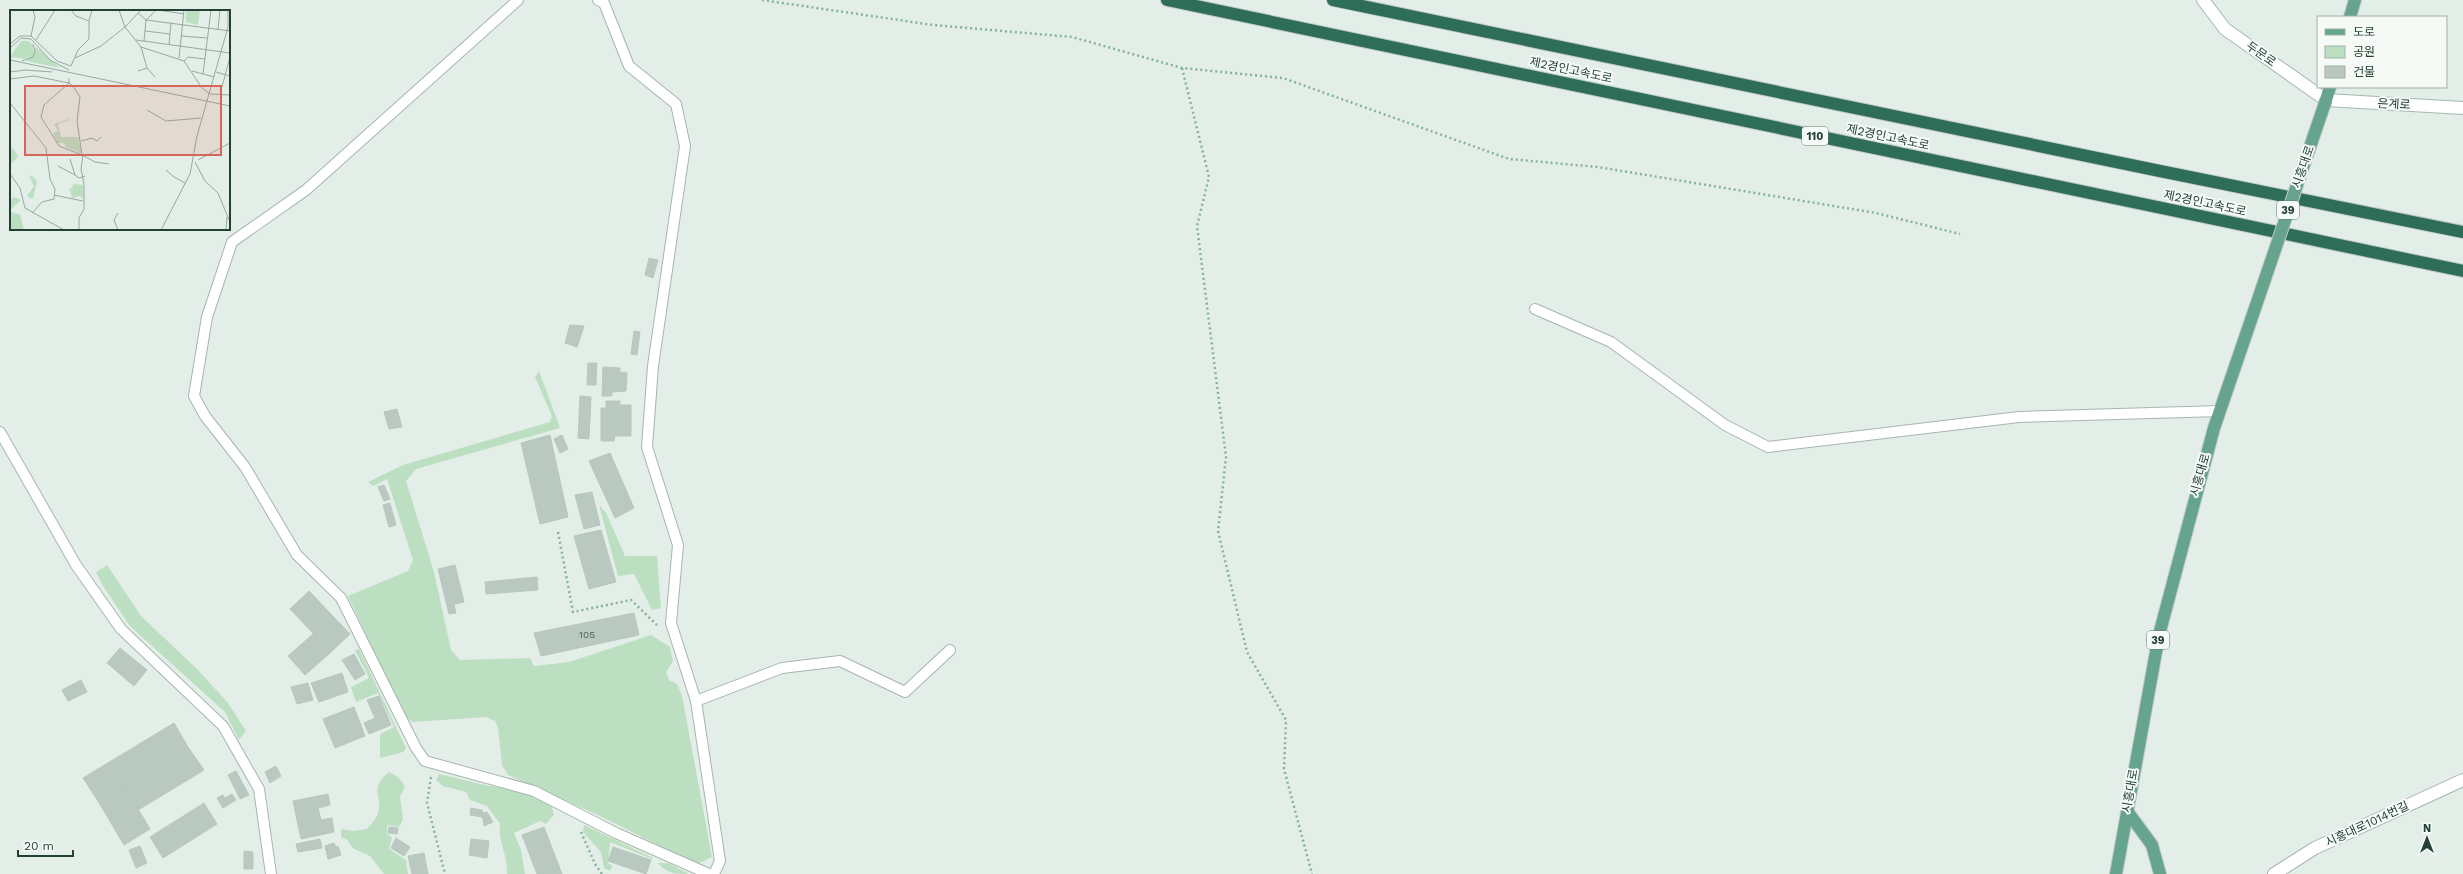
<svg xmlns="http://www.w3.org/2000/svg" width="2463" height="874" font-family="'Work Sans','Noto Sans KR',sans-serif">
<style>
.green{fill:#bcdfc2}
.building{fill:#b9c9c1;stroke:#b6c8be}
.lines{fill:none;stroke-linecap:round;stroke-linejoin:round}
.lane-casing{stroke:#a6b6ae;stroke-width:12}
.street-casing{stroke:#a6b6ae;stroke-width:14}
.secondary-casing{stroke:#a2baaf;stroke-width:14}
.primary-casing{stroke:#c1cac6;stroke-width:14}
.highway-casing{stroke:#c1cac6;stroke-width:14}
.path{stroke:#84b29e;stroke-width:2.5;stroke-dasharray:2 3;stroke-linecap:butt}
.lane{stroke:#fff;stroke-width:10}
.street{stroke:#fff;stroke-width:12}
.secondary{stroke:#fff;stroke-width:12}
.primary{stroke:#67a48d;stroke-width:12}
.highway{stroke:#2e6d58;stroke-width:12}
.primary-bridge-casing{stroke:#c1cac6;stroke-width:14;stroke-linecap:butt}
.primary-bridge{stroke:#67a48d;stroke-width:12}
.labels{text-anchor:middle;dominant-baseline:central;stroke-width:4;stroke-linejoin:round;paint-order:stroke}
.number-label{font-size:10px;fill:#486257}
.shield{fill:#f5faf7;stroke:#62786e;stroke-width:1}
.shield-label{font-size:11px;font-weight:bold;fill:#234034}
.street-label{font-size:12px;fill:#234034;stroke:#f5faf7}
.inset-road{fill:none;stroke:#97a8a0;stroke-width:1}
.view{fill:#d66655;fill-opacity:0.15;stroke:#d66655;stroke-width:2}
.inset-edge{fill:none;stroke:#234034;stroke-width:2}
</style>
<rect width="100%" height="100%" fill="#e4eee8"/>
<g class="green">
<polygon points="539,371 560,428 416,469 406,481 434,572 451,650 460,660 530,658 534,666 569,662 651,635 670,647 673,661 666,672 669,680 677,684 682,696 712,857 700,863 690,861 598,815 508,775 502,765 498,728 495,721 486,717 413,722 405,718 348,596 408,571 413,560 387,479 373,486 368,482 403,465 550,422 552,416 535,377"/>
<polygon points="599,505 606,513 625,556 657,556 661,608 652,610 634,574 618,576"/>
<polygon points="107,565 141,616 197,669 228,703 246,731 239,740 225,712 130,626 103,586 96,572"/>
<polygon points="359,649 406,748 403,752 380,758 380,734 394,727 378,693 356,702 351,687 369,678 355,650"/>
<path d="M389 772 398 777 405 786 400 797 403 819 399 827 387 825V834L392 837 389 849 406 860 408 874H384L370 856 354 849 347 840 341 837V829L353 831 367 829C370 825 375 820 377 816 385 797 367 790 389 772Z"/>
<path d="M439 774 489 786 520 790 551 804 554 815 546 824 540 821 514 833 521 850 525 874H507C508 856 498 842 500 824L487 806 470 800 466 792 443 786 436 780Z"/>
<polygon points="584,825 653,858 652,859 610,842 608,863 612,866 610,871 604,868 601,852 583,832"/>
<path d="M658 863H668L689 874C676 874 667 874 658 863Z"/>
</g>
<g class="building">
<polygon points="649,258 658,260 653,278 645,275"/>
<polygon points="570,325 584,326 577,347 565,343"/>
<polygon points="634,331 640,332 637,355 631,354"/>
<polygon points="588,363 597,363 596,385 587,385"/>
<polygon points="603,367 620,368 620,372 627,373 626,391 612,392 612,396 602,396"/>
<polygon points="580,396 591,397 589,439 578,438"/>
<polygon points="606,401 620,401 620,405 631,405 631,436 615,436 614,441 601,441 601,408 606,408"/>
<polygon points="397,409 402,427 389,429 384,412"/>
<polygon points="550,435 568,517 540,524 521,443"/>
<polygon points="562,435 568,449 560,453 554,439"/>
<polygon points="610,453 634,508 615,518 589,461"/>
<polygon points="384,485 390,499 384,501 378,487"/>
<polygon points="592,492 600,525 584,529 575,495"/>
<polygon points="390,503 396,525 389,527 383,505"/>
<polygon points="601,530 616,582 589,589 574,536"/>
<polygon points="455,565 464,602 447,606 438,569"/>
<polygon points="537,577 538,590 486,594 485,582"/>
<polygon points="309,591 350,634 331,652 290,609"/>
<polygon points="454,605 456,613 449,614 447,606"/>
<polygon points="634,613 639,635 541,656 534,633"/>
<polygon points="313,634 331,652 305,675 288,656"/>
<polygon points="120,648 147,670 134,686 107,663"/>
<polygon points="354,654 365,674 355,680 342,660"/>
<polygon points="342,673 348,692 319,702 311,683"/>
<polygon points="81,680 87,692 68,701 62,690"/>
<polygon points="308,683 313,700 297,704 291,687"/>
<polygon points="379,696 391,725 369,734 364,723 375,718 367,700"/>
<polygon points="354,707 365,736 335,748 323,719"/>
<polygon points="174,723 188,747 98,801 83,778"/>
<polygon points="188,747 204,770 138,810 124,785"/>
<polygon points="276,766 281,776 270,783 265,772"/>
<polygon points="236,771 249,795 240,799 228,775"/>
<polygon points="124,785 150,829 124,845 98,801"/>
<polygon points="232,794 236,800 223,808 217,798 223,795 225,798"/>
<polygon points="328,794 330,805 318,808 321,820 332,818 334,832 301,839 293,801"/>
<polygon points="204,803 217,824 163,858 150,837"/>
<polygon points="471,808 482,810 483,817 470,815"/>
<polygon points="487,812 493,822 484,826 482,813"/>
<polygon points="389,827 398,828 397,834 388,833"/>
<polygon points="544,827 562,874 537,874 522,835"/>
<polygon points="396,838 410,847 404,856 391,848"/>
<polygon points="320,839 322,848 298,852 296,844"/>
<polygon points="471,839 489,841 487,858 469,855"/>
<polygon points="334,843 336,847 338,846 341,855 328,859 325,846"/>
<polygon points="140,846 147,863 136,868 129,850"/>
<polygon points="613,847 651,860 646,874 608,861"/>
<polygon points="244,851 253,852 253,869 244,869"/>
<polygon points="424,853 428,874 412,874 408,856"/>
</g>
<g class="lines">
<g class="lane-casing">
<g id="lane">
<polyline points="518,0 306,190 232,242 207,317 194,396 205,416 245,467 297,555 341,598 416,748 425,761 534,791 616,833 709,874"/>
<polyline points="598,0 604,3 629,66 676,104 685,146 653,366 647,447 678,545 671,623 696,701 720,861 714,874"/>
<polyline points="1535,309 1611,342 1725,425 1768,447 2019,417 2220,411"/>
<polyline points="0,432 76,565 121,629 223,726 259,789 271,874"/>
<polyline points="696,701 782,668 840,661 905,692 950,650"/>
</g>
</g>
<g class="street-casing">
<polyline id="street" points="2274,874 2315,848 2463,780"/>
</g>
<g class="secondary-casing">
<polyline id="secondary" points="2203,0 2225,29 2326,100 2463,108"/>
</g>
<g class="primary-casing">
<g id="primary">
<polyline points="2350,17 2355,0"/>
<polyline points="2326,100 2330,87"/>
<polyline points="2127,811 2152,845 2160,874"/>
<polyline points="2116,874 2159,635 2214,428 2251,320"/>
</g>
</g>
<g class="highway-casing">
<g id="highway">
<polyline points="1167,0 2463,271"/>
<polyline points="1333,0 2155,170 2463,232"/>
</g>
</g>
<g class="path">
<polyline points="762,0 933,25 1072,37 1182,68 1283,78 1509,159 1598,167 1876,213 1960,234"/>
<polyline points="1182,68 1209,177 1197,226 1226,457 1218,531 1247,652 1286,720 1284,769 1312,874"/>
<polyline points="558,532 573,612 631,600 657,625"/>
<polyline points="431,777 427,803 445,874"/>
<polyline points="581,832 595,864 602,874"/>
</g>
<use href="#lane" class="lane"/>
<use href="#street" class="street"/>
<use href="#secondary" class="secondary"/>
<use href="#primary" class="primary"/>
<use href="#highway" class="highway"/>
<g class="primary-bridge-casing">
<polyline id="primary-bridge" points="2251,320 2326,100"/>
</g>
<use href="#primary-bridge" class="primary-bridge"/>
</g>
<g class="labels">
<g class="number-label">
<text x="587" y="634">105</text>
</g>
<g class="shield">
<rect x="1802" y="127" width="26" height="18" rx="3"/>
<rect x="2277" y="201" width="22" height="18" rx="3"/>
<rect x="2147" y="631" width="22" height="18" rx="3"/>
</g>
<g class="shield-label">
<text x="1815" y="136">110</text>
<text x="2288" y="210">39</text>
<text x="2158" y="640">39</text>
</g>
<g class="street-label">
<text transform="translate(2261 54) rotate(35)">두문로</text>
<text transform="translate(1571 70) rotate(12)">제2경인고속도로</text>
<text transform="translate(2394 104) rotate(3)">은계로</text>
<text transform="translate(1888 137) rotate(12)">제2경인고속도로</text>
<text transform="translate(2303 167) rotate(-71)">시흥대로</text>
<text transform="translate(2205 203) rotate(12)">제2경인고속도로</text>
<text transform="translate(2200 475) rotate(-74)">시흥대로</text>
<text transform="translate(2130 791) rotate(-80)">시흥대로</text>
<text transform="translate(2367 824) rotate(-25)">시흥대로1014번길</text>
</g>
</g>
<g transform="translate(10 10)">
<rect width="220" height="220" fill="#e4eee8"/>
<path d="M176 0H190L188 15 176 12ZM11 31H18L23 35V45L16 49 0 47ZM26 37 50 58 17 51ZM58 105 60 110 48 114 51 127H68L72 144 56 137 54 133H47L43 123 48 121 44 114 59 109ZM3 138 8 147 0 155V140ZM14 156 19 166H22L27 171 23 189 17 186 24 176ZM63 174 73 175V189L70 186 62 188 59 177 62 179ZM4 187 11 190 0 200 3 203 10 204 14 220H0V190Z" fill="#bcdfc2"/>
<path class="inset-road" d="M61 0 66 6 79 11M109 0 115 17 131 37 174 51 192 78 200 84 220 85M148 0 174 4M128 3 136 10 220 21M208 19 210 0M135 21 160 24M21 26 25 7 23 0M171 26 197 28M26 30 45 0M126 30 220 43M134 31 136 10 146 0M0 34 10 26H21L47 51 61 56 68 40 79 29V11L82 0M159 34 161 13M0 38 11 28 21 29 40 50 59 60M65 48 91 36 115 17 131 0M169 48 174 0M0 50 220 96M12 51 23 47 25 42 23 34M174 51 178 47 195 49M137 58 145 67M128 61 137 58 131 37M182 61 204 67M0 62 15 60 42 62M206 62 220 66M193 64 201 0M0 69 24 66 59 73 63 76 70 87 67 111 72 145 49 136 31 107 34 95 59 73V68M212 77 220 47M0 93 36 138 40 169 45 179 44 189 32 192 22 203M137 100 156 111 191 108M71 131 82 128 87 131 91 127M72 145 85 152 99 154M60 149 65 165 69 168 75 166M188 150 220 133M185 152 195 171 208 183 220 212M48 156 65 165M156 160 164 167 175 173M0 164 10 178 15 198 54 220M44 185 73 191M69 220V208L74 199V174L71 159 73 145M108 220 104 210 108 203M151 220 180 164 187 126 218 17V0M216 220 217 207"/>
<path class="view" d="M15 76H211V145H15Z"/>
<rect width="220" height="220" class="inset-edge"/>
</g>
<rect x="2317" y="16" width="130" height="72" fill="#f5faf7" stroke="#a1b0a9"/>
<rect x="2325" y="29" width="20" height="6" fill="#67a48d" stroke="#a1b0a9"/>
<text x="2353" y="36" font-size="12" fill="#234034">도로</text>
<rect x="2325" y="46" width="20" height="12" fill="#bcdfc2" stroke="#a1b0a9"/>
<text x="2353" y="56" font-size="12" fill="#234034">공원</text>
<rect x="2325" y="66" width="20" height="12" fill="#b9c9c1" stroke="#a1b0a9"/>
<text x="2353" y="76" font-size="12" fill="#234034">건물</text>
<g transform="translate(2427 838)" stroke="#f5faf7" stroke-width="3" paint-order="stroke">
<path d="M0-3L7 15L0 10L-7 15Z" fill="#234034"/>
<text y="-6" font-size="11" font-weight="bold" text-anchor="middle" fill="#234034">N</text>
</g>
<path d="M18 850v6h55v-6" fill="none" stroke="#234034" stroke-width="2"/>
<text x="24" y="850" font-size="12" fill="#234034" stroke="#f5faf7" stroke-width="3" paint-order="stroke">20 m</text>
</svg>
